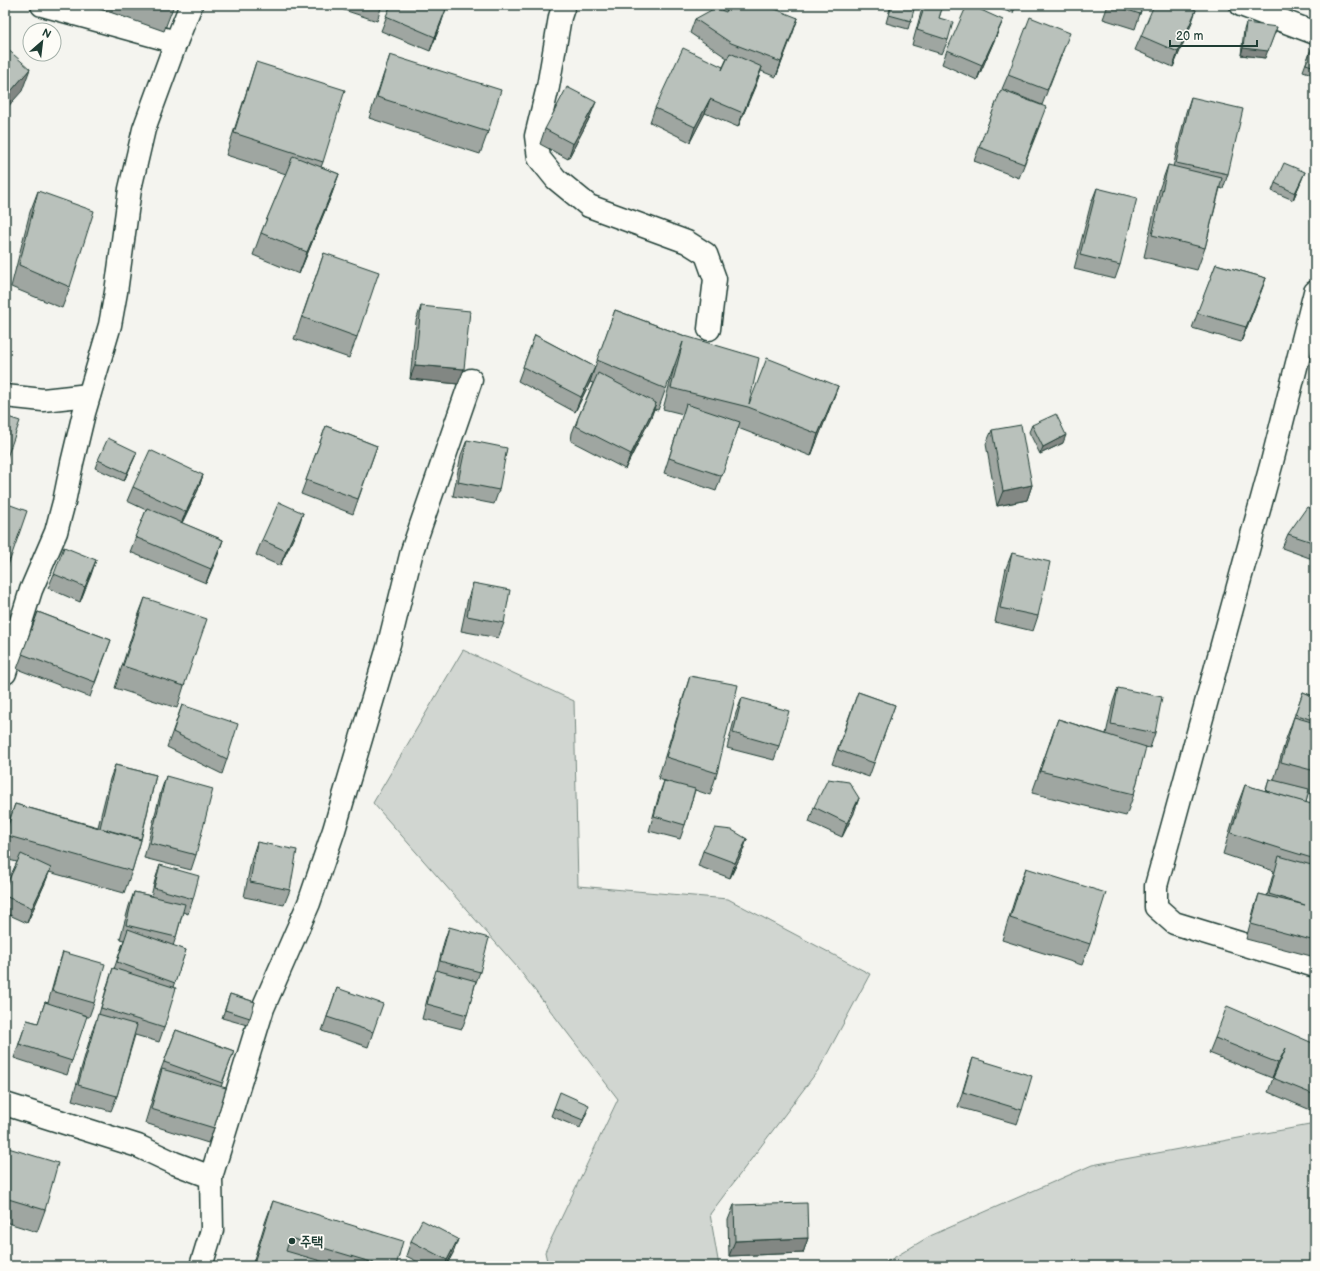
<svg xmlns="http://www.w3.org/2000/svg" width="1320" height="1271" font-family="'Balsamiq Sans','Poor Story',sans-serif">
<style>
.green{fill:#d1d6d1;stroke:#788a82}
.lines{fill:none;stroke-linecap:round;stroke-linejoin:round}
.minor-casing{stroke:#1f3d34;stroke-width:25}
.minor{stroke:#fdfcf7;stroke-width:22}
.wall{fill:#9fa6a1;stroke:#1f3d34}
.shaded-wall{fill:#828783;stroke:#1f3d34}
.building{fill:#b9c1bb;stroke:#1f3d34}
.poi-dot{fill:#1f3d34;stroke:#fdfcf7;stroke-width:1.5}
.labels{text-anchor:middle;dominant-baseline:central;stroke-width:4;stroke-linejoin:round;paint-order:stroke}
.poi-label{font-size:14px;font-weight:bold;fill:#1f3d34;stroke:#fdfcf7;text-anchor:start}
</style>
<rect width="100%" height="100%" fill="#f4f4ef"/>
<filter id="ink" filterUnits="userSpaceOnUse"><feTurbulence type="fractalNoise" baseFrequency=".025" numOctaves="2"/><feDisplacementMap in="SourceGraphic" scale="8" xChannelSelector="R" yChannelSelector="G"/><feConvolveMatrix kernelMatrix="1 2 1 2 8 2 1 2 1" color-interpolation-filters="sRGB"/></filter>
<g filter="url(#ink)">
<g class="green">
<polygon points="463,650 574,701 578,886 728,899 870,974 819,1069 710,1214 719,1266 548,1266 545,1252 618,1099 517,967 373,803"/>
<polygon points="1315,1124 1315,1266 880,1266 930,1236 1092,1165"/>
</g>
<g class="lines">
<g class="minor-casing">
<g id="minor">
<polyline points="42,5 176,42"/>
<polyline points="564,5 560,17 548,87 536,136 539,158 556,179 589,206 687,242 706,254 715,279 709,329"/>
<polyline points="1241,5 1315,33"/>
<polyline points="1315,292 1272,462 1156,886 1156,907 1174,923 1315,966"/>
<polyline points="5,396 43,400 89,395"/>
<polyline points="5,673 31,590 56,532 64,502 72,463 84,413 110,325 116,292 130,189 144,129 176,42 191,5"/>
<polyline points="5,1104 138,1146 174,1163 211,1177 212,1230 201,1266"/>
<polyline points="211,1177 263,1008 309,903 334,830 389,644 412,551 471,380"/>
</g>
</g>
<use href="#minor" class="minor"/>
</g>
<g class="wall">
<polygon points="106,5 174,5 164,31 104,10"/>
<polygon points="329,5 382,5 377,21"/>
<polygon points="391,5 446,5 444,8 441,24 430,51 381,31"/>
<polygon points="864,5 879,5 877,9"/>
<polygon points="891,5 915,5 908,29 886,23"/>
<polygon points="923,5 943,5 939,18 948,40 942,54 912,45"/>
<polygon points="997,5 1016,5 1013,13 996,8"/>
<polygon points="1108,5 1143,5 1135,29 1103,19"/>
<polygon points="726,12 798,18 776,77 761,71 738,127 705,113 690,142 650,122 655,108 723,67 727,58 690,33 695,19"/>
<polygon points="1003,20 997,34 977,80 942,64 947,50"/>
<polygon points="1246,23 1265,58 1241,55 1244,30"/>
<polygon points="1191,25 1173,67 1135,50 1141,36"/>
<polygon points="1314,41 1315,41 1315,75 1303,71"/>
<polygon points="1064,48 1042,105 1002,89 1008,75"/>
<polygon points="390,55 488,132 480,154 369,118"/>
<polygon points="256,62 323,162 321,167 339,174 331,196 299,274 253,255 261,233 286,174 226,155 249,84"/>
<polygon points="1001,90 1041,122 1019,178 974,161"/>
<polygon points="1191,97 1228,174 1223,189 1220,188 1205,248 1197,270 1144,257 1160,187 1168,165 1173,167 1186,112"/>
<polygon points="590,117 568,159 540,144 545,129"/>
<polygon points="1302,179 1293,200 1272,191 1275,183"/>
<polygon points="1097,188 1120,265 1115,279 1074,269 1091,203"/>
<polygon points="38,191 70,287 62,308 11,287 30,212"/>
<polygon points="324,253 357,337 349,358 294,339"/>
<polygon points="1216,264 1266,278 1241,342 1192,328"/>
<polygon points="421,306 464,369 458,384 410,379 416,321"/>
<polygon points="615,310 685,336 749,404 838,386 811,456 738,428 716,491 664,473 683,414 663,409 675,364 658,410 654,409 651,417 625,469 571,441 572,433 578,418 593,383 590,382 575,412 518,381 535,335 595,367"/>
<polygon points="1032,425 1063,443 1040,454 1029,432"/>
<polygon points="326,426 377,446 353,514 301,494"/>
<polygon points="992,430 1032,485 1027,500 997,506 986,444"/>
<polygon points="467,440 499,490 494,504 453,496 461,455"/>
<polygon points="137,452 124,481 95,468 98,460"/>
<polygon points="203,475 198,490 182,523 223,540 206,583 130,552 146,510 127,501 133,487"/>
<polygon points="5,503 10,560 5,574"/>
<polygon points="1315,510 1315,560 1282,548 1288,534"/>
<polygon points="298,528 280,566 256,555 262,540"/>
<polygon points="1012,553 1038,616 1033,631 995,622 1006,568"/>
<polygon points="96,560 80,602 48,588 54,574"/>
<polygon points="473,583 504,623 498,638 461,631 468,598"/>
<polygon points="145,598 184,686 177,708 115,688 137,619"/>
<polygon points="38,612 111,640 90,697 17,669"/>
<polygon points="690,676 717,773 710,795 695,790 685,825 680,839 649,831 659,795 664,781 669,782 658,779 683,698"/>
<polygon points="1118,688 1155,733 1150,748 1145,747 1134,794 1126,816 1032,793 1058,719 1106,734 1113,702"/>
<polygon points="858,692 895,705 869,777 832,764"/>
<polygon points="1303,692 1315,697 1315,795 1308,793 1306,803 1315,805 1315,945 1311,956 1246,939 1254,909 1259,894 1267,896 1274,871 1223,854 1237,806 1245,785 1265,791 1269,779 1274,780 1286,739"/>
<polygon points="742,698 779,746 774,760 727,748 736,713"/>
<polygon points="182,705 227,759 222,774 167,747"/>
<polygon points="115,765 156,775 141,840 132,871 124,893 49,872 45,883 27,923 5,913 5,888 17,862 5,859 5,831 15,804 98,827 110,779"/>
<polygon points="166,776 196,855 191,870 144,858 161,791"/>
<polygon points="814,807 854,813 842,837 809,822"/>
<polygon points="747,839 742,853 730,878 698,866 703,851"/>
<polygon points="257,842 290,890 284,905 244,897 252,857"/>
<polygon points="160,865 193,899 188,914 183,912 176,937 173,946 186,950 173,987 164,1028 159,1042 135,1035 117,1096 111,1111 72,1100 93,1028 99,1014 108,983 113,968 114,969 124,940 120,939 129,906 134,892 151,896 155,880"/>
<polygon points="1026,868 1090,944 1082,965 1002,940 1018,889"/>
<polygon points="449,927 480,972 475,985 467,1015 462,1029 422,1019 431,984 437,970 444,942"/>
<polygon points="63,952 94,1003 89,1017 86,1017 67,1075 14,1058 27,1020 38,1023 45,1002 48,1003 58,967"/>
<polygon points="337,988 373,1032 368,1047 322,1031"/>
<polygon points="230,994 255,1002 247,1025 222,1018"/>
<polygon points="176,1030 234,1051 221,1087 214,1128 208,1143 145,1123 159,1077 158,1077"/>
<polygon points="1215,1038 1315,1044 1315,1107 1313,1111 1268,1092 1276,1070 1272,1078 1209,1053"/>
<polygon points="973,1058 1022,1110 1017,1124 958,1107 968,1073"/>
<polygon points="554,1108 587,1112 580,1128 551,1116"/>
<polygon points="5,1147 45,1210 37,1232 5,1222"/>
<polygon points="273,1201 396,1266 252,1266 265,1223"/>
<polygon points="734,1205 808,1238 803,1253 729,1256 728,1220"/>
<polygon points="458,1239 453,1253 446,1266 426,1266 406,1256 411,1241"/>
</g>
<g class="shaded-wall">
<polygon points="446,9 441,24 430,51 435,37"/>
<polygon points="1196,10 1191,25 1173,67 1178,52"/>
<polygon points="798,18 793,33 776,77 781,62"/>
<polygon points="1003,20 997,34 977,80 982,65"/>
<polygon points="1277,27 1265,58 1241,55 1243,48"/>
<polygon points="762,67 757,82 738,127 743,113"/>
<polygon points="30,69 22,91 5,110 5,98"/>
<polygon points="710,99 705,113 690,142 695,127"/>
<polygon points="596,102 590,117 568,159 573,144"/>
<polygon points="1305,172 1293,200 1295,193"/>
<polygon points="339,174 331,196 299,274 307,252"/>
<polygon points="1266,278 1261,292 1241,342 1246,327"/>
<polygon points="415,365 464,369 458,384 410,379"/>
<polygon points="595,367 590,382 575,412 581,397"/>
<polygon points="838,386 830,408 811,456 818,434"/>
<polygon points="656,403 651,417 625,469 631,454"/>
<polygon points="1066,435 1063,443 1040,454 1043,447"/>
<polygon points="137,452 134,459 124,481 127,473"/>
<polygon points="203,475 198,490 180,526 186,512"/>
<polygon points="1032,485 1027,500 997,506 1003,491"/>
<polygon points="303,513 298,528 280,566 286,551"/>
<polygon points="223,540 218,555 206,583 211,569"/>
<polygon points="96,560 91,575 80,602 85,587"/>
<polygon points="859,798 854,813 842,837 847,823"/>
<polygon points="747,839 742,853 730,878 735,863"/>
<polygon points="51,868 45,883 27,923 32,908"/>
<polygon points="1286,1048 1280,1063 1272,1078 1278,1063"/>
<polygon points="808,1238 803,1253 729,1256 735,1241"/>
<polygon points="458,1239 453,1253 446,1266 445,1266 447,1260"/>
</g>
<g class="building">
<polygon points="391,5 436,5 446,9 435,37 386,16"/>
<polygon points="729,5 765,5 798,18 781,62 731,43 695,19 715,8 726,12"/>
<polygon points="892,5 915,5 911,21 889,15"/>
<polygon points="925,5 943,5 939,18 953,22 948,40 917,30"/>
<polygon points="967,5 970,5 1003,20 982,65 947,50"/>
<polygon points="1112,5 1143,5 1140,14"/>
<polygon points="1154,5 1184,5 1196,10 1178,52 1141,36"/>
<polygon points="1030,17 1070,33 1047,90 1008,75"/>
<polygon points="1246,23 1277,27 1268,51 1243,48"/>
<polygon points="1314,41 1315,41 1315,67 1306,64"/>
<polygon points="5,47 30,69 5,98"/>
<polygon points="683,48 723,67 722,70 730,53 762,67 743,113 710,99 695,127 655,108"/>
<polygon points="390,55 501,90 488,132 377,97"/>
<polygon points="256,62 345,90 323,162 234,133"/>
<polygon points="567,87 596,102 573,144 545,129"/>
<polygon points="1001,90 1046,107 1024,164 979,147"/>
<polygon points="1191,97 1243,109 1228,174 1176,163"/>
<polygon points="293,156 339,174 307,252 261,233"/>
<polygon points="1284,163 1305,172 1295,193 1275,183"/>
<polygon points="1168,165 1222,178 1205,248 1152,235"/>
<polygon points="1097,188 1137,198 1120,265 1080,255"/>
<polygon points="38,191 94,211 70,287 19,265"/>
<polygon points="324,253 379,272 357,337 302,317"/>
<polygon points="1216,264 1266,278 1246,327 1197,313"/>
<polygon points="421,306 470,311 464,369 415,365"/>
<polygon points="615,310 685,336 759,358 749,404 767,358 838,386 818,434 748,407 671,388 683,342 666,389 597,360"/>
<polygon points="535,335 595,367 581,397 523,367"/>
<polygon points="598,373 656,403 631,454 576,426 578,418"/>
<polygon points="686,404 740,422 722,476 669,458"/>
<polygon points="1056,414 1066,435 1043,447 1032,425"/>
<polygon points="5,416 20,421 5,463"/>
<polygon points="1021,425 1032,485 1003,491 992,430"/>
<polygon points="326,426 377,446 358,499 306,480"/>
<polygon points="108,438 137,452 127,473 98,460"/>
<polygon points="467,440 507,448 499,490 458,482"/>
<polygon points="150,450 203,475 186,512 133,487"/>
<polygon points="279,502 303,513 286,551 262,540"/>
<polygon points="5,503 27,511 10,560 5,558"/>
<polygon points="1307,507 1315,510 1315,543 1288,534"/>
<polygon points="147,508 223,540 211,569 135,537"/>
<polygon points="64,547 96,560 85,587 54,574"/>
<polygon points="1012,553 1050,562 1038,616 1000,608"/>
<polygon points="473,583 510,590 504,623 467,616"/>
<polygon points="145,598 207,619 184,686 123,666"/>
<polygon points="38,612 111,640 95,682 22,654"/>
<polygon points="690,676 738,685 717,773 666,757"/>
<polygon points="1118,688 1162,697 1155,733 1111,724"/>
<polygon points="858,692 895,705 874,763 838,750"/>
<polygon points="1303,692 1315,697 1315,721 1295,714"/>
<polygon points="742,698 789,711 779,746 733,733"/>
<polygon points="182,705 238,724 227,759 173,732"/>
<polygon points="1294,717 1315,723 1315,771 1281,762"/>
<polygon points="1058,719 1146,747 1134,794 1040,771"/>
<polygon points="115,765 156,775 141,839 100,828"/>
<polygon points="166,776 213,789 196,855 150,843"/>
<polygon points="828,779 849,782 859,798 847,823 814,807"/>
<polygon points="1269,779 1309,789 1306,803 1266,791"/>
<polygon points="664,781 695,789 685,825 654,816"/>
<polygon points="1245,785 1315,805 1315,859 1282,849 1231,833"/>
<polygon points="15,804 141,840 132,871 5,835"/>
<polygon points="715,828 732,830 747,839 735,863 703,851"/>
<polygon points="257,842 297,850 290,890 250,882"/>
<polygon points="21,854 51,868 32,908 5,896 5,888"/>
<polygon points="1279,856 1315,866 1315,941 1251,924 1259,894 1305,905 1269,894"/>
<polygon points="160,865 199,876 193,899 154,888"/>
<polygon points="1026,868 1106,893 1090,944 1010,918"/>
<polygon points="134,892 185,904 176,937 126,925"/>
<polygon points="449,927 489,938 480,972 440,961"/>
<polygon points="128,929 186,950 175,983 117,962"/>
<polygon points="63,952 105,964 94,1003 52,991"/>
<polygon points="113,968 176,988 164,1028 101,1008"/>
<polygon points="436,970 476,981 467,1015 427,1004"/>
<polygon points="337,988 383,1004 373,1032 327,1017"/>
<polygon points="230,994 255,1002 250,1018 225,1010"/>
<polygon points="45,1002 87,1016 72,1061 19,1044 27,1020 38,1023"/>
<polygon points="1227,1006 1315,1044 1315,1095 1273,1078 1286,1048 1278,1063 1215,1038"/>
<polygon points="98,1014 137,1025 117,1096 78,1085"/>
<polygon points="176,1030 234,1051 222,1083 164,1062"/>
<polygon points="973,1058 1032,1076 1022,1110 963,1092"/>
<polygon points="162,1069 226,1088 214,1128 151,1109"/>
<polygon points="560,1092 589,1105 583,1120 554,1108"/>
<polygon points="5,1147 58,1163 45,1210 5,1198"/>
<polygon points="273,1201 403,1241 396,1266 373,1266 374,1263 290,1238 286,1251 338,1266 253,1266"/>
<polygon points="807,1203 808,1238 735,1241 734,1205"/>
<polygon points="422,1220 458,1239 447,1260 411,1241"/>
</g>
</g>
<circle class="poi-dot" cx="292" cy="1241" r="4"/>
<g class="labels">
<g class="poi-label">
<text x="300" y="1241">주택</text>
</g>
</g>
<rect width="1320" height="1271" fill="none" stroke="#fdfcf7" stroke-width="20"/>
<rect x="10" y="10" width="1300" height="1251" fill="none" stroke="#1f3d34" stroke-width="1.5" filter="url(#ink)"/>
<g transform="translate(42 42) rotate(28)"><circle r="19" fill="#fdfcf7" stroke="#a4b0a9"/>
<path d="M0-3L7 15L0 10L-7 15Z" fill="#1f3d34"/>
<text y="-6" font-size="11" font-weight="bold" text-anchor="middle" fill="#1f3d34">N</text>
</g>
<path d="M1170 40v6h87v-6" fill="none" stroke="#1f3d34" stroke-width="2"/>
<text x="1176" y="40" font-size="12" fill="#1f3d34" stroke="#fdfcf7" stroke-width="3" paint-order="stroke">20 m</text>
</svg>
